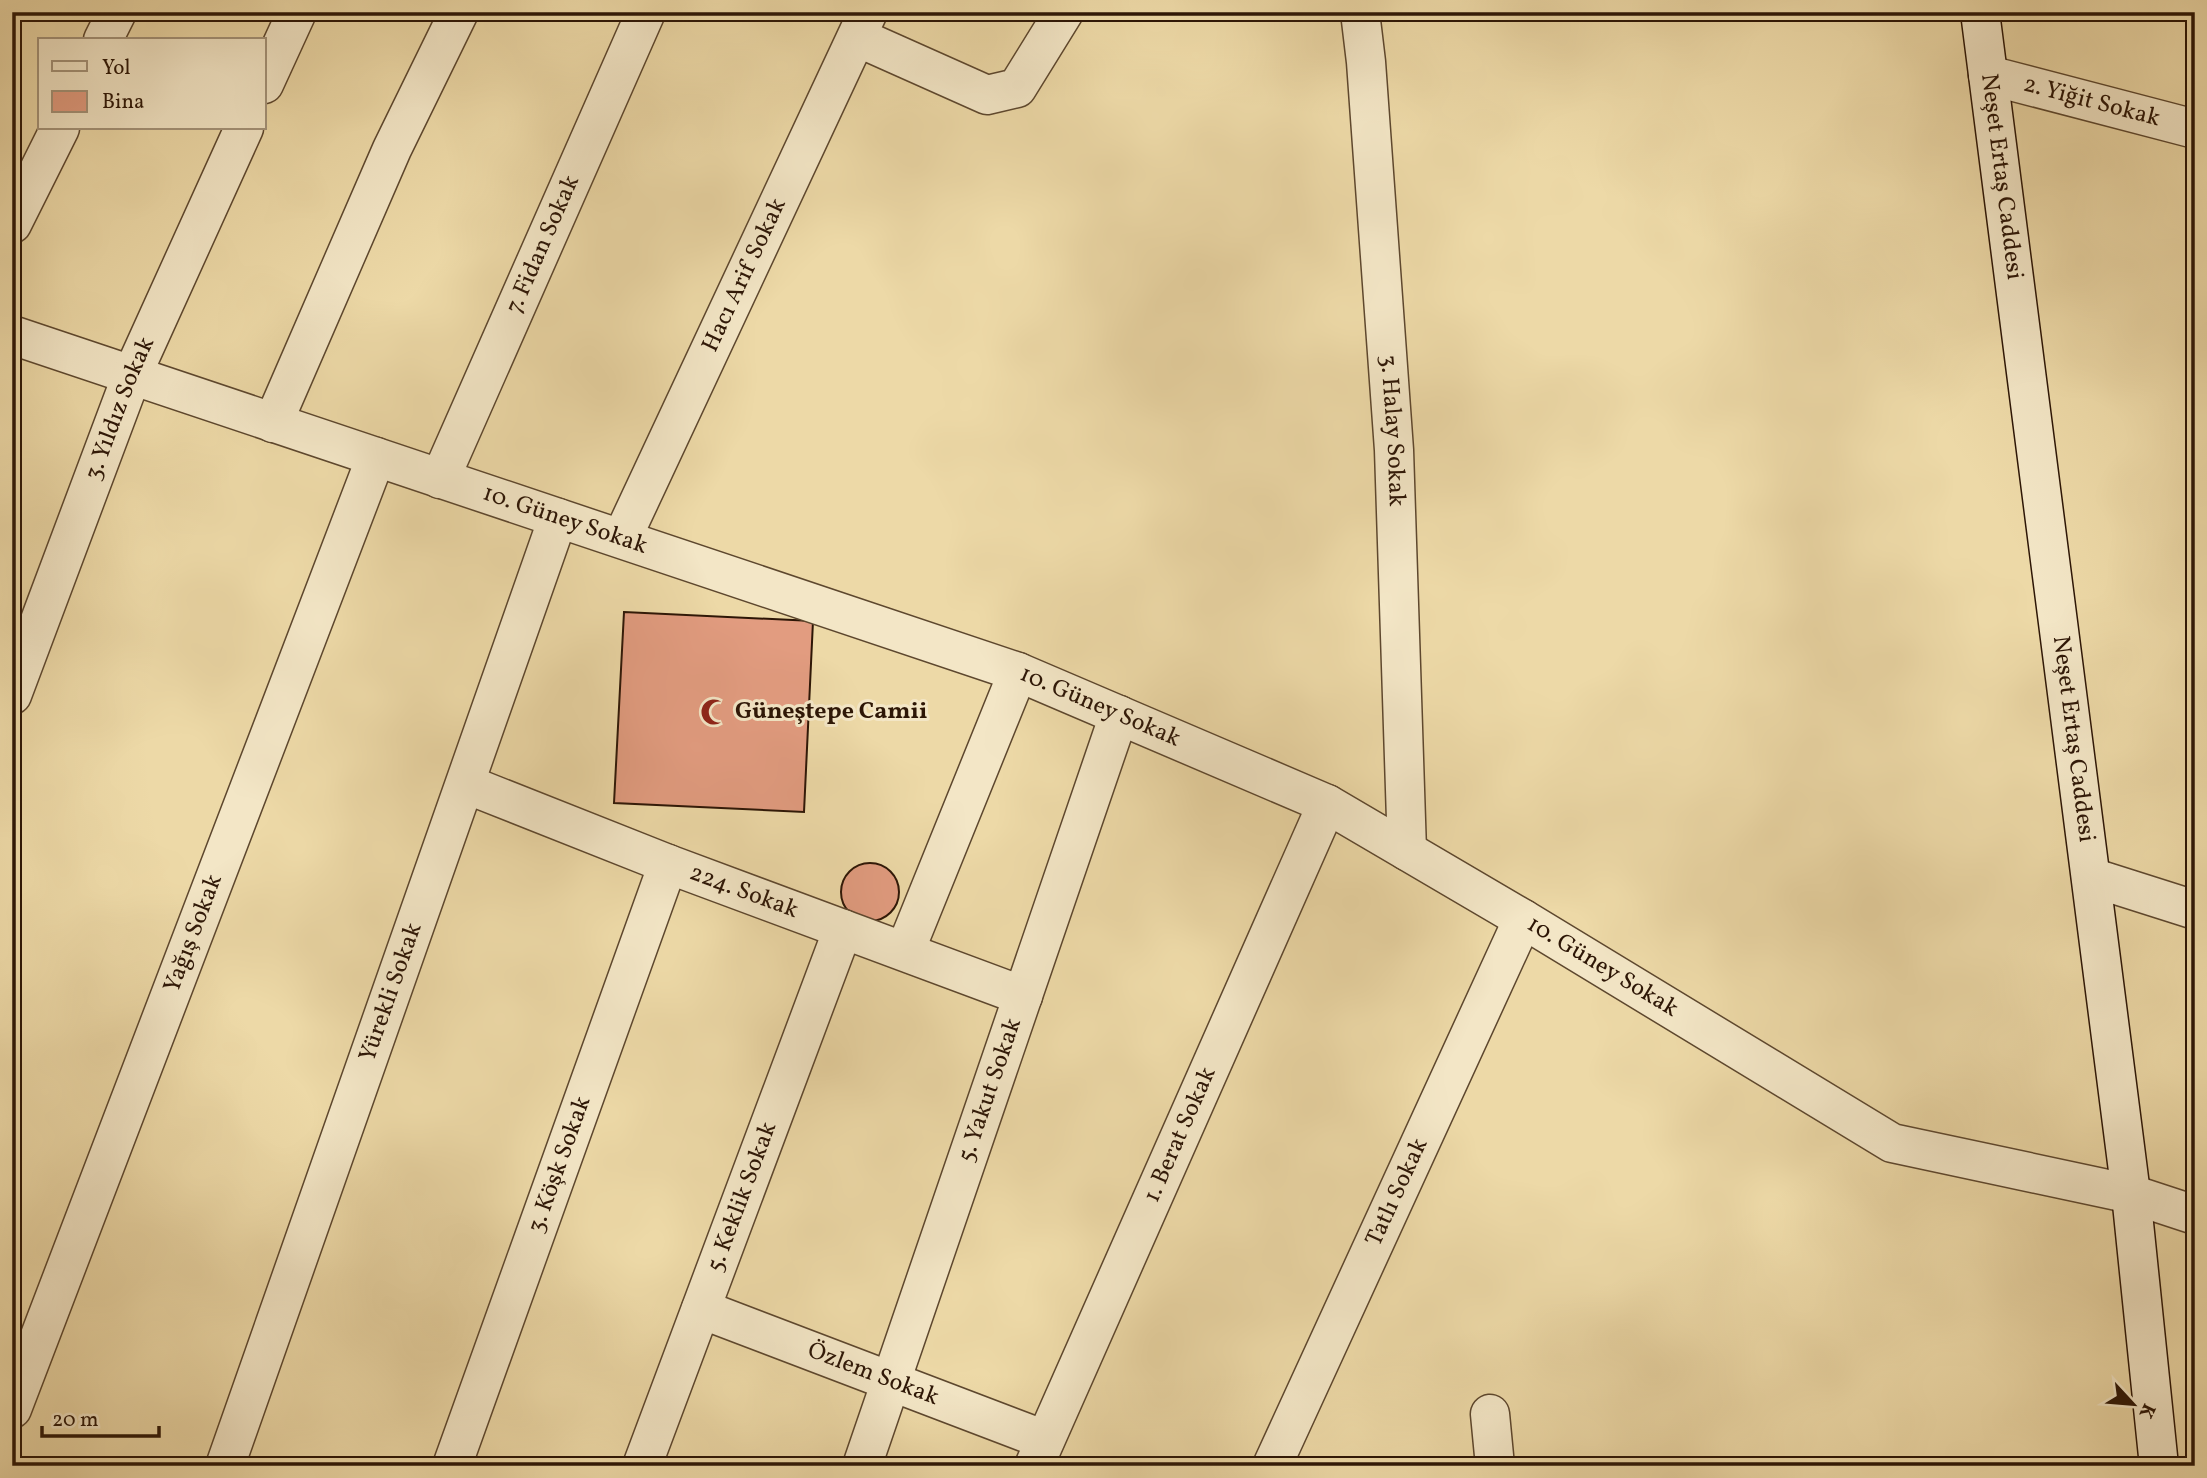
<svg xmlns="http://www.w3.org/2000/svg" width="2207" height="1478" font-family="Vollkorn,serif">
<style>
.building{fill:#e29c80;stroke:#2d1606;stroke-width:2}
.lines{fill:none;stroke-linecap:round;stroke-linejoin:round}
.street-casing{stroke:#5d472e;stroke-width:41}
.secondary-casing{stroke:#2d1606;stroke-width:41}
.street{stroke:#f3e6c6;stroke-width:38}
.secondary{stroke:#f3e6c6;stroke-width:38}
.labels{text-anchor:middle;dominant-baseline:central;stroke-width:6;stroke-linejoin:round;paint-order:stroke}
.street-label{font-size:24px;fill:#2d1606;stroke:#f3e6c6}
.poi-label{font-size:24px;font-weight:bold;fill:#2d1606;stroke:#f3e6c6;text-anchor:start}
</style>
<rect width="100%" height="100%" fill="#edd9a7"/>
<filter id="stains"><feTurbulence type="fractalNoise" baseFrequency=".00286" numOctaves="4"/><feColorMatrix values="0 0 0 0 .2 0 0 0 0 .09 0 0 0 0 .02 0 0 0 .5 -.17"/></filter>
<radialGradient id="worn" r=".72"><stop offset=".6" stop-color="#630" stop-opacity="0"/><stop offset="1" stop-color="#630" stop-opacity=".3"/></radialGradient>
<g class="building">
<polygon points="624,612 813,621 804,812 614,803"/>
<circle cx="870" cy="892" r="29"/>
</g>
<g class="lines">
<g class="street-casing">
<g id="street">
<path id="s1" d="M1360 12 1366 62 1394 450 1407 851"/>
<polyline points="857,37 987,95 1017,88 1064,12"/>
<polyline points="103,40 117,12"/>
<path id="s2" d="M1988 75 2195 129"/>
<polyline points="264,84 297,12"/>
<polyline points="12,224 60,128"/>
<path id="s3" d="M12 335 1018 672 1327 804 1523 919 1892 1143 2131 1194 2195 1215"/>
<polyline points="273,423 392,149 459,12"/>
<path id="s4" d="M440 479 646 12"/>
<path id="s5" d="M622 538 868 12"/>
<path id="s6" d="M12 695 132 375 244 128"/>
<path id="s7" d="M466 784 668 864 1023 996"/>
<polyline points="2091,877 2195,910"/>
<polyline points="905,951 1018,672"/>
<path id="s8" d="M701 1309 1045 1440"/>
<path id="s9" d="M12 1409 376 457"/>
<polyline points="1490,1414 1495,1466"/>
<path id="s10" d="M225 1466 558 518"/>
<path id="s11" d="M452 1466 668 864"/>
<path id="s12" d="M642 1466 843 929"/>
<path id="s13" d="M862 1466 1119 715"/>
<path id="s14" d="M1034 1466 1327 804"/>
<path id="s15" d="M1272 1466 1523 919"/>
</g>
</g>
<g class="secondary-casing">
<g id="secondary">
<path id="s16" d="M1980 12 2131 1194 2159 1466"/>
</g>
</g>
<use href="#street" class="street"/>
<use href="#secondary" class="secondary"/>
</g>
<defs>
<g id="mosque-bare" transform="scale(2.1)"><path d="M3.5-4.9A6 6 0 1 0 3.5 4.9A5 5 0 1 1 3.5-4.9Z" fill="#8f2418" stroke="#f3e6c6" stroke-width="2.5" paint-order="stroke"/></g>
</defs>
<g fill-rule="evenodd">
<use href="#mosque-bare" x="714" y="712"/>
</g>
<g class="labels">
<g class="street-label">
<text stroke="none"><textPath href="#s2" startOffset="107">2. Yiğit Sokak</textPath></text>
<text stroke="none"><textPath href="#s16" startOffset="166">Neşet Ertaş Caddesi</textPath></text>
<text stroke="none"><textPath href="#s4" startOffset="256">7. Fidan Sokak</textPath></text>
<text stroke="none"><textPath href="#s5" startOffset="290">Hacı Arif Sokak</textPath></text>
<text stroke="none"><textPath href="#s6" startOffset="306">3. Yıldız Sokak</textPath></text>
<text stroke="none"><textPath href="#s1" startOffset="420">3. Halay Sokak</textPath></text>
<text stroke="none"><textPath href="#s3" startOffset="583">10. Güney Sokak</textPath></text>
<text stroke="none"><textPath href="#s3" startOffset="1150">10. Güney Sokak</textPath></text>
<text stroke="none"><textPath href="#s16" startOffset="733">Neşet Ertaş Caddesi</textPath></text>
<text stroke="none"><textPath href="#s7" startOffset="298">224. Sokak</textPath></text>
<text stroke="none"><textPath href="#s9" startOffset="509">Yağış Sokak</textPath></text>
<text stroke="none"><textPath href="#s3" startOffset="1717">10. Güney Sokak</textPath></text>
<text stroke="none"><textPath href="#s10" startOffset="502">Yürekli Sokak</textPath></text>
<text stroke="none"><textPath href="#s13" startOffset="397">5. Yakut Sokak</textPath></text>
<text stroke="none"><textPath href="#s14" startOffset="362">1. Berat Sokak</textPath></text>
<text stroke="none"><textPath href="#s11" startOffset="320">3. Köşk Sokak</textPath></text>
<text stroke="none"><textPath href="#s15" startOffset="301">Tatlı Sokak</textPath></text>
<text stroke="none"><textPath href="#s12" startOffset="287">5. Keklik Sokak</textPath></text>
<text stroke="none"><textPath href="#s8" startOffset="184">Özlem Sokak</textPath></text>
</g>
<g class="poi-label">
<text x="735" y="712">Güneştepe Camii</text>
</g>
</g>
<rect width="2207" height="1478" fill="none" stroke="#edd9a7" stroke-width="42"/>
<rect x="14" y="14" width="2179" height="1450" fill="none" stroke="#2d1606" stroke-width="3.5"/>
<rect x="21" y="21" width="2165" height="1436" fill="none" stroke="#2d1606" stroke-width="2"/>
<rect x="38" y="38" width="228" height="91" fill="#f3e6c6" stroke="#a49379" stroke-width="2"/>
<rect x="52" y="61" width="35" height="10" fill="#f3e6c6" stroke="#a49379" stroke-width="2"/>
<text x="102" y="74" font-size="21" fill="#2d1606">Yol</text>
<rect x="52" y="91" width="35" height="21" fill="#e29c80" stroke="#a49379" stroke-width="2"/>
<text x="102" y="108" font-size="21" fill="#2d1606">Bina</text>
<g transform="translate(2133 1404) rotate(116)" stroke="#f3e6c6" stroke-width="5" paint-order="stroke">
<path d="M0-5L12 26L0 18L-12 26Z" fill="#2d1606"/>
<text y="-10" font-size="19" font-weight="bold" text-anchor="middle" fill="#2d1606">K</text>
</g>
<path d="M42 1426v10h117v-10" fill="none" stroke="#2d1606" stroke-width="3.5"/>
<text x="52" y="1426" font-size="21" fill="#2d1606" stroke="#f3e6c6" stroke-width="5" paint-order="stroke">20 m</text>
<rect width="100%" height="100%" filter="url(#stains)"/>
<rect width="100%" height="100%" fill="url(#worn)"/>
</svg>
